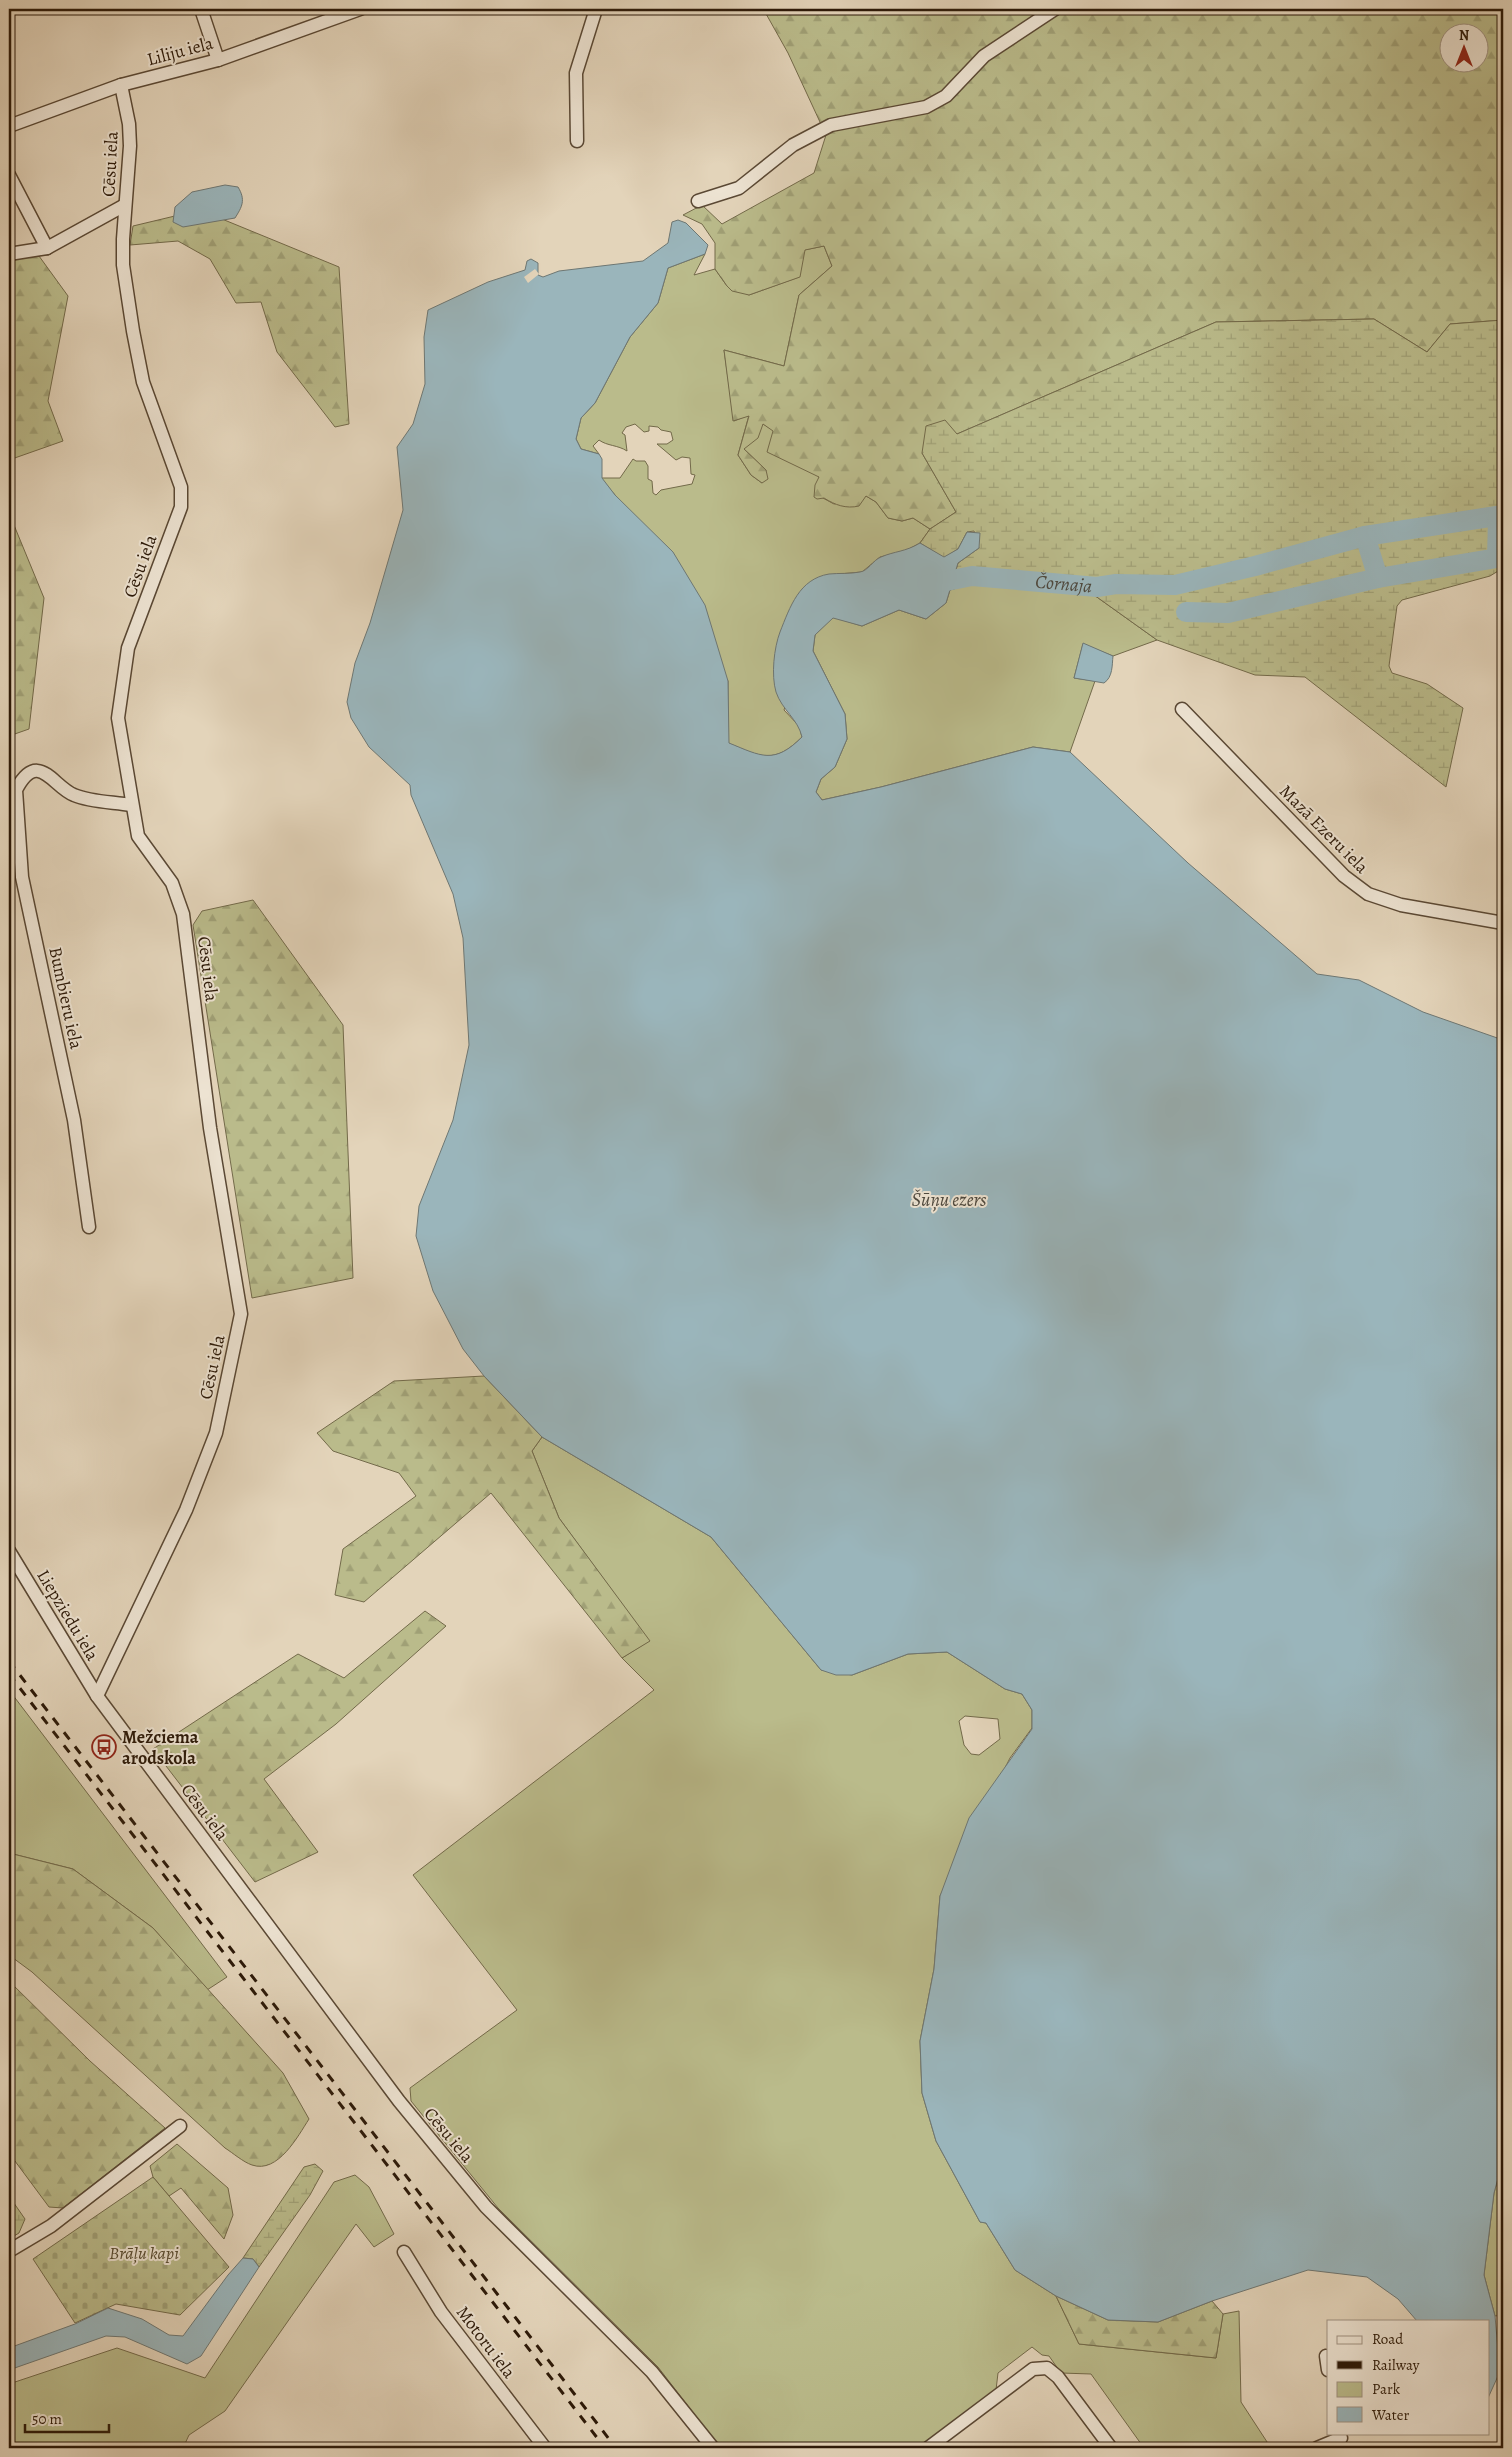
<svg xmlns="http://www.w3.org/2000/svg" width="1512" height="2457" font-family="Alegreya,serif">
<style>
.green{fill:#babb8b;stroke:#736a4a;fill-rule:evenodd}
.forest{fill:url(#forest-firs);stroke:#736a4a;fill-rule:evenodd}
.wetland{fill:url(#wetland-marsh);stroke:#736a4a}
.cemetery{fill:url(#cemetery-stones);stroke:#736a4a}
.water{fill:#9ab5bb;stroke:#6e7773}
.pier{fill:#e3d4ba}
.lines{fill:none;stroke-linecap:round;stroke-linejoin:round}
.river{stroke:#9ab5bb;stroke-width:20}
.minor-casing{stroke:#5a4834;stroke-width:15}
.minor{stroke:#ede3d2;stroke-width:12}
.rail{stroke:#2c1908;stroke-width:3;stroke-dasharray:9 9;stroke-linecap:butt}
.labels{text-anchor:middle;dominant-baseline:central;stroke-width:4;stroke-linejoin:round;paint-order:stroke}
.street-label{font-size:18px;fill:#2c1908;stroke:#ede3d2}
.poi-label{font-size:18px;font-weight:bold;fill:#2c1908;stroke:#ede3d2;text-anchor:start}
.park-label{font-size:18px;font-style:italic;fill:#574a2f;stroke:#ede3d2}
.water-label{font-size:19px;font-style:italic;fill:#4d483e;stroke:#ede3d2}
</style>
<defs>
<pattern id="forest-firs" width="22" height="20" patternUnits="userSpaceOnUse" patternTransform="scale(1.25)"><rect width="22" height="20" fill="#babb8b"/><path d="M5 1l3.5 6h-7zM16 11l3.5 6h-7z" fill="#a0a076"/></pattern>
<pattern id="wetland-marsh" width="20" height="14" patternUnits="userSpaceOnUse" patternTransform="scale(1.25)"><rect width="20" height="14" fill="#babb8b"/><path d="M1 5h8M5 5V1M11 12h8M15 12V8" fill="none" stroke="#a0a076"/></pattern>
<pattern id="cemetery-stones" width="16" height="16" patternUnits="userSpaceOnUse" patternTransform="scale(1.25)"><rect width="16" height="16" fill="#babb8b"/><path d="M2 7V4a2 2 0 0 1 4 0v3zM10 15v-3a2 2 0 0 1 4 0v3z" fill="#a0a076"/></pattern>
</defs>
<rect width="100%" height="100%" fill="#e3d4ba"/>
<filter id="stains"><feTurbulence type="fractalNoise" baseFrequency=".004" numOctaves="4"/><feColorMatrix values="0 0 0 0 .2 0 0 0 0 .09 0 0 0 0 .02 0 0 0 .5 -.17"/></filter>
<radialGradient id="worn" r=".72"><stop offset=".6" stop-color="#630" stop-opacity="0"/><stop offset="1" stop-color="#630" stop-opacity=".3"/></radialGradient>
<g class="green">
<path d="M824 246 832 266 799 295 784 366 724 350 734 421 749 415 738 455 751 475 762 483 766 470 744 449 763 424 773 430 819 477 821 497 834 504 863 499 866 496 876 502 888 518 902 521 913 518 930 529 920 543 905 551 880 557 862 572 827 575 784 710 799 726 802 737C774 765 761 757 728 743V681L615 495 601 478H620L633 459 636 461H645L648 466V479L652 481 653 493 656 495 661 490 692 484 695 475 691 474 690 458 682 457 676 460 657 444H667L673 440 671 432 661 430 658 427 649 426V431L644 432 635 424 626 427 622 433 625 435 627 451C618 445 607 446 599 440L593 446 599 454 581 449 576 439 581 418 595 403 630 337 658 303 668 268 705 254 694 275 715 269 727 286 749 295 799 277 804 250Z"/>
<polygon points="977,582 1094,595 1157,640 1113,656 1083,644 1074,678 1095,681 1070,752 1033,747 881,787 822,800 816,792 821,779 835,767 847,739 845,714 813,651 815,635 833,617 862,626 899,610 926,619 946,603 950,590"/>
<path d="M542 1437 711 1537 821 1670 852 1675 908 1654 947 1652 1005 1689 1022 1694 1032 1710V1728L1010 1758 940 1896 934 1969 920 2041 922 2093 936 2141 980 2222 986 2223 1015 2270 1056 2296 1079 2344 1216 2358 1223 2314 1239 2311 1241 2402 1271 2448H1144L1091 2374 1061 2373 1049 2356 1042 2355 1032 2347 998 2373 996 2390 918 2448H720L658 2367 498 2208 411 2101 410 2088 517 2010 413 1875 654 1690 622 1658 649 1641 559 1518 532 1451ZM965 1716 998 1719 1000 1739 979 1755 971 1754 964 1745 959 1721Z"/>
<polygon points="9,1690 227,1977 207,1990 153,1928 73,1869 9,1853"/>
<polygon points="1503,2160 1503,2315 1495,2316 1484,2275 1494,2193"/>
<polygon points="355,2175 369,2187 394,2234 374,2247 356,2224 225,2411 189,2435 183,2448 9,2448 9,2384 117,2348 205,2378 334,2182"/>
</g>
<g class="forest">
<path d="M780 9H1503V320L1450 324 1427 352 1374 319 1216 322 957 434 922 453 956 512 930 529 913 518 902 521 888 518 876 502 866 496 859 506C846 509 835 505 824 498L817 499 814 497 815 485 819 477 767 452 773 431 763 424 758 438 744 449 766 470 768 479 762 483 751 475 738 455 749 416 733 421 724 350 784 366 799 295 832 266 824 246 805 250 800 277 749 295 732 291 727 286 715 269V243L702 224 683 215 702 205 722 224 814 173 826 135 788 53 765 12ZM1450 32H1480V62H1450Z"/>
<polygon points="200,210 339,267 349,424 335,427 277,352 261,302 236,303 210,259 178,241 130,245 133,226"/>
<polygon points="39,256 68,296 48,401 63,441 9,460 9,259"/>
<polygon points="9,513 44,598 29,729 9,736"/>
<polygon points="253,900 343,1025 353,1278 252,1298 193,925 202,911"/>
<polygon points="484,1376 542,1437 532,1451 559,1518 650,1641 622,1658 491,1493 364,1602 335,1595 343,1549 416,1496 399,1473 333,1451 317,1433 394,1381"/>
<polygon points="425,1611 446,1626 336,1724 264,1779 318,1852 255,1882 153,1749 298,1654 344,1678"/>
<path d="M9 1853 73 1869 153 1928 283 2073 309 2119C298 2136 278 2174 252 2165 243 2162 233 2153 225 2148L32 1972 9 1955Z"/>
<polygon points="9,1981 90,2061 165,2128 63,2208 49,2207 9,2153"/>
<polygon points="177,2144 228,2188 233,2215 224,2239 181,2188 169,2196 153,2177 150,2166"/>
<polygon points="1056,2296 1108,2320 1158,2322 1212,2301 1223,2314 1216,2358 1079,2344"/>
</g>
<g class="wetland">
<polygon points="1374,319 1427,352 1450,324 1503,320 1503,568 1490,576 1402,600 1397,606 1389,666 1392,673 1427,684 1463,708 1446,787 1305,677 1255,675 1157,640 1094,595 977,582 950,590 958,563 979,548 974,531 967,532 958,549 944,558 920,543 930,529 956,512 922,453 926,426 945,420 957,434 1216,322"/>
<polygon points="315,2164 323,2171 310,2195 259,2267 253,2259 243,2258 304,2167"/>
<polygon points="9,2196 25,2219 19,2233 9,2239"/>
</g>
<polygon class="cemetery" points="153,2177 229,2267 180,2315 116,2304 75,2323 33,2259"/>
<g class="water">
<path d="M225 185 238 187C246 200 242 207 235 218L183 227 173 222 175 207 192 192Z"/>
<path d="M678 220 686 223 708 245 705 254 668 268 658 303 630 337 595 403 581 418 576 439 581 449 599 454 602 459V478L615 495 673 552 705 605 728 681 729 743C761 756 774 765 802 737 798 719 782 710 776 692 771 675 774 648 780 632 790 607 799 579 829 574 839 573 850 574 860 572 868 571 873 560 881 557 895 551 905 552 920 543L944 557 958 549 967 532 980 533 979 548 958 563 946 603 926 619 899 610 862 626 833 618 815 635 813 651 845 714 847 739 835 767 821 779 816 792 822 800 881 787 1033 747 1070 752 1188 863 1317 974 1359 980 1423 1012 1503 1040V2160L1494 2193 1484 2275 1495 2316 1499 2361 1498 2376 1488 2398V2321H1417L1398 2299 1367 2277 1308 2270 1212 2301 1158 2322 1108 2320 1056 2296 1015 2270 986 2223 980 2222 936 2141 922 2093 920 2041 934 1969 940 1896 969 1818 1032 1729V1710L1022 1694 1005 1689 947 1652 908 1654 852 1675H836L821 1670 711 1537 542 1437 484 1376 463 1349 433 1291 416 1236 419 1206 453 1120 469 1045 463 938 453 894 411 795 410 785 369 747 351 718 347 702 355 663 370 623 403 510 397 447 413 424 425 384 424 337 428 310 488 282 525 270 527 261 531 259 538 263V275L543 277 559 271 643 261 668 243 672 222Z"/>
<path d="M1083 643 1113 656C1112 665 1113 677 1104 683L1074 678Z"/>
<polygon points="243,2258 253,2259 259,2267 201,2356 187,2364 125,2337 106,2336 9,2370 9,2348 75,2324 108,2308 142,2319 169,2335 183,2336 228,2275"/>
</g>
<polygon class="pier" points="535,269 539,274 528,283 524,277"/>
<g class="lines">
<g class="river">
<polyline points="1365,536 1378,578"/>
<path id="s1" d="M927 585 972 576 1097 587 1116 584 1175 585 1255 566 1365 536 1503 515"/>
<polyline points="1186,612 1228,613 1378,578 1497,558 1498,517"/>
</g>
<g class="minor-casing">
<g id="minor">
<polyline points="201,9 218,60"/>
<polyline points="9,126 121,85 218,60 360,9"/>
<polyline points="577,141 576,73 596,9"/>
<polyline points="9,175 47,248"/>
<polyline points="698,201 739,188 793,145 831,125 926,107 946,96 984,56 1055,9"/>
<polyline points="9,254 47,248 125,205"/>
<polyline points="1182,709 1344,876 1368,894 1401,905 1503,923"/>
<path d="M89 1227 74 1120 22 877 16 790C38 748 53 787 74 795 90 802 113 802 131 805"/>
<polyline points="9,1551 97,1696 399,2101 486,2207 652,2372 713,2448"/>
<polyline points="97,1696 186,1510 216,1433 241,1314 210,1128 183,914 172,883 138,836 118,718 128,648 181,507 181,487 143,382 133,331 123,265 123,239 130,146 129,124 121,85"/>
<polyline points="9,2251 51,2226 180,2126"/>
<polyline points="404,2252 441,2312 545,2448"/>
<polyline points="1326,2356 1328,2370"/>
<polyline points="928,2448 1033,2369 1047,2368 1058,2377 1111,2448"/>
<polyline points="1317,2448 1341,2438"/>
</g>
</g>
<use href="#minor" class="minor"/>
<g class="rail">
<polyline points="9,1661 616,2448"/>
<polyline points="9,1674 605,2448"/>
</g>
</g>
<defs>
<g id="bus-ring" transform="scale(1.25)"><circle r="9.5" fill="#ede3d2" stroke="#8f2418" stroke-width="1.5"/><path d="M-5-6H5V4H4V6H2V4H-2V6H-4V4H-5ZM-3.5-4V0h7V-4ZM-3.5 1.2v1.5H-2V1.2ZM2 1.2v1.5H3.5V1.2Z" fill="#8f2418"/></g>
</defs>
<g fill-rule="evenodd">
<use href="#bus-ring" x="104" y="1747"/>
</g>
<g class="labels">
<g class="street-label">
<text transform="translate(180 51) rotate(-15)">Liliju iela</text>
<text transform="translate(110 164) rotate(-87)">Cēsu iela</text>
<text transform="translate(140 566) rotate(-70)">Cēsu iela</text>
<text transform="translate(1324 829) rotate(45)">Mazā Ezeru iela</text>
<text transform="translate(208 969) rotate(83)">Cēsu iela</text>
<text transform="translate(66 998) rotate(78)">Bumbieru iela</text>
<text transform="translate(212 1367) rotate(-78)">Cēsu iela</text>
<text transform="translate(68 1615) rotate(59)">Liepziedu iela</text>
<text transform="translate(205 1812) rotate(53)">Cēsu iela</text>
<text transform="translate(449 2135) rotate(50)">Cēsu iela</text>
<text transform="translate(486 2342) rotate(53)">Motoru iela</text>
</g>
<g class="poi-label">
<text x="122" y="1737">Mežciema<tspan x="122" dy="21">arodskola</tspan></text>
</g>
<g class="park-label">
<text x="144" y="2253">Brāļu kapi</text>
</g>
<g class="water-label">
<text stroke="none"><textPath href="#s1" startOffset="138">Čornaja</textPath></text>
<text x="949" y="1200">Šūņu ezers</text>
</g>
</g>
<rect width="1512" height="2457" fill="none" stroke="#e3d4ba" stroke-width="30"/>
<rect x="10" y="10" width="1492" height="2437" fill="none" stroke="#2c1908" stroke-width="2.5"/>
<rect x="15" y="15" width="1482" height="2427" fill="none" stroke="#2c1908"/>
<rect x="1327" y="2320" width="162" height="115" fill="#ede3d2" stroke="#a09281"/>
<rect x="1337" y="2336" width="25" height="8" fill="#ede3d2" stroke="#a09281"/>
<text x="1372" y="2344" font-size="15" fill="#2c1908">Road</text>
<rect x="1337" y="2361" width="25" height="8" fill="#2c1908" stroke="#a09281"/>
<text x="1372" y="2370" font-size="15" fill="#2c1908">Railway</text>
<rect x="1337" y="2382" width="25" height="15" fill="#babb8b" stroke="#a09281"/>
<text x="1372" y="2394" font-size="15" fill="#2c1908">Park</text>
<rect x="1337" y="2407" width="25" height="15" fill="#9ab5bb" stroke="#a09281"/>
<text x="1372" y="2420" font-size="15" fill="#2c1908">Water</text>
<g transform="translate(1464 48)"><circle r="24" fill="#ede3d2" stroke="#a09281"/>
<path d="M0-4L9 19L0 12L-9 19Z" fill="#8f2418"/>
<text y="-8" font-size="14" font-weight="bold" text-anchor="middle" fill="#2c1908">N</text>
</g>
<path d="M25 2424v8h84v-8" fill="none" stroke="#2c1908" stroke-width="2.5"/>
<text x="32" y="2424" font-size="15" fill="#2c1908" stroke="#ede3d2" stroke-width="4" paint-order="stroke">50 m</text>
<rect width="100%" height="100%" filter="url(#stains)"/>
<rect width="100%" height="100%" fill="url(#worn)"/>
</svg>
